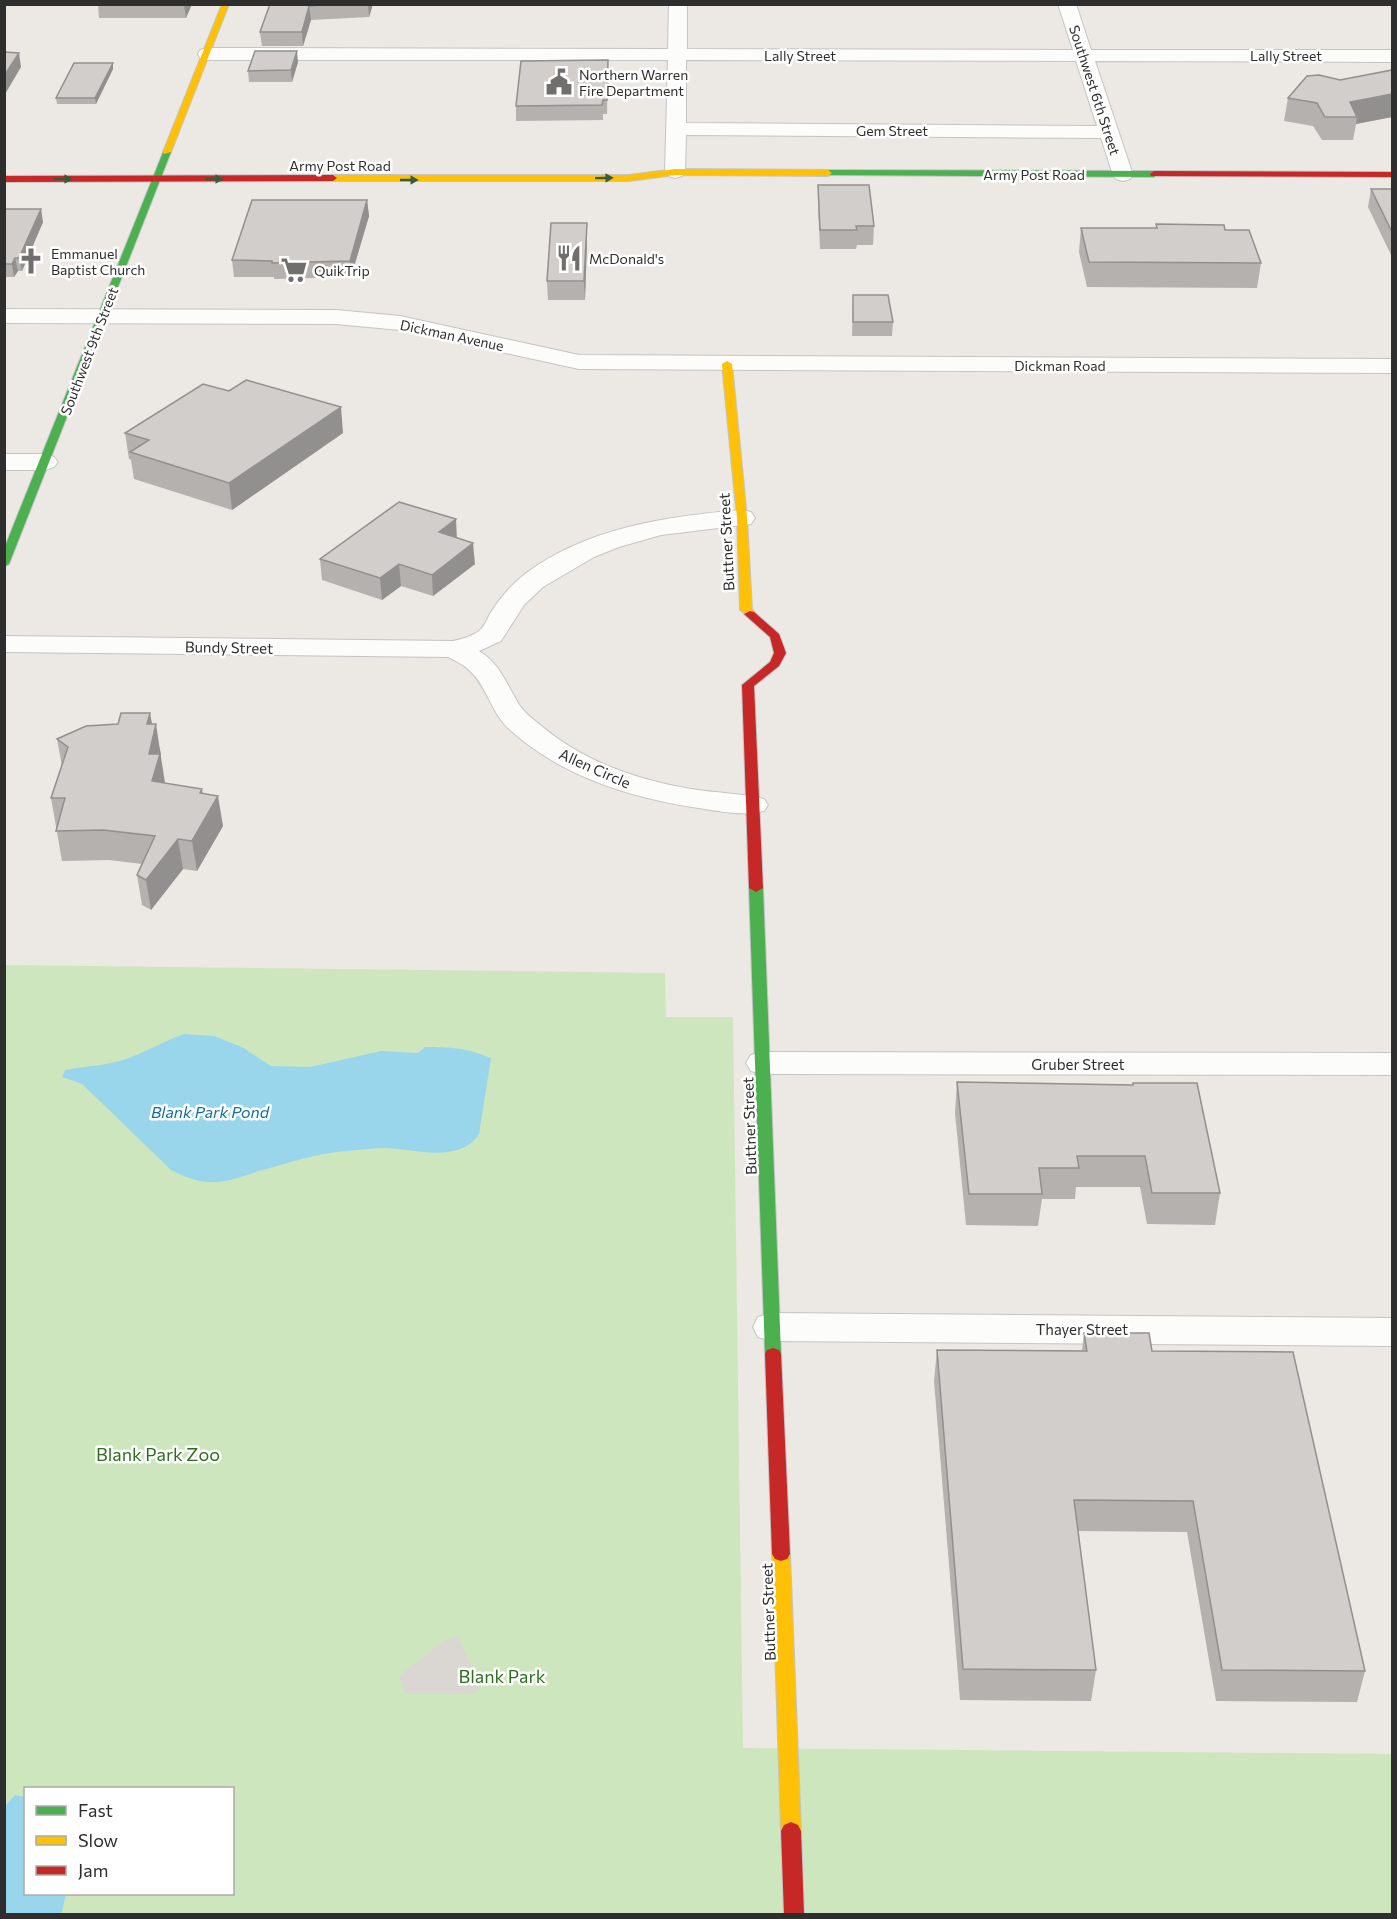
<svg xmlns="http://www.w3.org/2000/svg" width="1397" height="1919" font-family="Commissioner,sans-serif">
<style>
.green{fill:#cee6be;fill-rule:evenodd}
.plaza{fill:#dad6d2}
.water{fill:#99d6ec}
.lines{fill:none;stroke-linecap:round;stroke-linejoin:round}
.street-casing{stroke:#c5c4c5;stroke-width:2}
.fast-casing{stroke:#c5c4c5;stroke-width:2}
.slow-casing{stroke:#c5c4c5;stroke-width:2}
.jam-casing{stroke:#c5c4c5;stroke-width:2}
.street{fill:#fcfcfb;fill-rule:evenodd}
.fast{fill:#4caf50;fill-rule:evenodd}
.slow{fill:#ffc107;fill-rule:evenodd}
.jam{fill:#c62828;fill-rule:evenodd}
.wall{fill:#b4b1af}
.shaded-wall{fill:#92908e}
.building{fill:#d1cecb;stroke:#92908e;stroke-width:1.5}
.oneway{fill:#385b3a}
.labels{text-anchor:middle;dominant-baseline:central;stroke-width:5;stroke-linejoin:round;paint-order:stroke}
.far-street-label{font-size:14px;fill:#2e2e2e;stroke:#fff}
.far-poi-label{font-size:14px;fill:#2e2e2e;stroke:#fff;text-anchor:start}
.street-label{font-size:15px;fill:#2e2e2e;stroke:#fff}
.water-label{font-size:16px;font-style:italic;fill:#0d6fa3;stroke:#fff}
.near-park-label{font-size:18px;fill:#2c6e1b;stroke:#fff}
</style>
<rect width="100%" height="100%" fill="#ece8e4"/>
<path class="green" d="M5 965 665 973 666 1017H733L743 1748 1392 1754V1914H5ZM26 1788H232V1894H26Z"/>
<polygon class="plaza" points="458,1636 481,1689 469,1694 405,1694 399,1676 444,1641"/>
<g class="water">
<path d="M184 1034 214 1036 242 1047 271 1066 310 1067 381 1051 418 1053 425 1047C451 1047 466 1048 491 1058L479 1134C460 1164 415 1149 385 1148 373 1148 360 1150 348 1151 318 1153 288 1163 259 1171 243 1176 226 1183 210 1182 196 1182 183 1176 171 1170L82 1084 62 1077 65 1070C85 1066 106 1066 126 1059 146 1052 164 1041 184 1034Z"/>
<polygon points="15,1795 25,1797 26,1894 66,1894 62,1912 59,1914 5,1914 5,1806"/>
</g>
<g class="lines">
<g class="street-casing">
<g id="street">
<path d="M669 4H687V49L1073 50 1058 4H1076L1091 50H1392V62L1095 61 1133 175 1130 179 1123 181 1116 179 1113 175 1101 138 686 135 685 172 682 176 675 178 668 176 665 172 668 60H207L200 58 198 54 200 50 207 48 668 49ZM686 60 1076 61 1097 126 686 123Z"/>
<polygon points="4,309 336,310 400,316 579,355 1392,359 1392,373 579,369 400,330 336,324 4,323"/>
<polygon points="4,454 45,454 54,457 58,462 54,467 45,470 4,470"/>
<path d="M742 510 751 512 755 518 751 524 661 535 619 547 594 557 543 587 524 605 501 641 479 651C501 664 507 686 520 706 526 714 535 721 544 728 585 762 638 780 691 789 715 793 740 793 764 799L768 805 764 811C745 816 724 812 705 809 634 799 563 778 509 729 491 712 487 687 471 672 465 665 456 661 448 657L4 652V636L453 641C462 639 471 637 479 631 485 626 487 619 491 612 500 598 511 585 525 574 586 528 667 516 742 510Z"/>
<polygon points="763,1052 1392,1053 1392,1075 763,1074 751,1071 746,1063 751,1055"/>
<polygon points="772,1313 1392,1318 1392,1346 772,1341 758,1337 753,1327 758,1317"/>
</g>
</g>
<g class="fast-casing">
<g id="fast">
<polygon points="164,150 171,152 9,564 4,567 4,549"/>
<polygon points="828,170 1154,171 1158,174 1154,177 825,175 825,171"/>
<polygon points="756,884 763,888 781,1354 779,1358 773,1360 767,1358 765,1354 749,888"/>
</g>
</g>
<g class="slow-casing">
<g id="slow">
<polygon points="222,4 229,4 171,152 164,154 163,152"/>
<polygon points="675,169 828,170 832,173 828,176 675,175 629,181 333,181 329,178 333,175 629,175"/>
<polygon points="727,361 732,364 747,518 752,609 756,614 750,617 740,610 737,518 722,364"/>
<polygon points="781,1547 787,1549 790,1554 801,1831 798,1837 791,1840 784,1837 781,1831 772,1554 775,1549"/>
</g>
</g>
<g class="jam-casing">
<g id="jam">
<polygon points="1154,171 1392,172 1392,177 1151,176 1150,174"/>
<polygon points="4,176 333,175 337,178 333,181 4,182"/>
<polygon points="750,611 754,612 779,634 786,653 779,666 754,686 763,888 756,892 749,888 742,685 770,662 774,653 770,637 744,614"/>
<polygon points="773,1348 779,1350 781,1354 790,1554 787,1559 781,1561 775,1559 772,1554 765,1354 767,1350"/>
<polygon points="791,1822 798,1825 801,1831 804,1914 784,1914 781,1831 784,1825"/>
</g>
</g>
<use href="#street" class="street"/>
<use href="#fast" class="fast"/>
<use href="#slow" class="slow"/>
<use href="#jam" class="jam"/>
</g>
<g class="wall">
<polygon points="98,4 192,4 186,18 99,18"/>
<polygon points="270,4 373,4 369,17 311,20 303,46 262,46 260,32"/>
<polygon points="608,60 607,114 603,114 603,120 516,121 516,106"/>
<polygon points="298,62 292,82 249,82 248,71"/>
<polygon points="113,69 96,104 57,104 56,98"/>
<polygon points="1392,70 1392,117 1356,124 1353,140 1322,140 1313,126 1284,121 1288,98 1340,80"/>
<polygon points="818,185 874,226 873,245 857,245 856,249 820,249 818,203"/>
<polygon points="1371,189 1392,189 1392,257 1368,207"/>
<polygon points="367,200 369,216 351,277 274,279 274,277 234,277 232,260"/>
<polygon points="4,209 43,222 22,271 18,271 14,277 4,277"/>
<polygon points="587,223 587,242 585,300 548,300 547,281"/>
<polygon points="1156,224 1225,230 1261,263 1257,288 1087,287 1079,252 1081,228 1156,228"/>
<polygon points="853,295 893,322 892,336 852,336"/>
<polygon points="125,433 343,433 232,510 134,479 131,460 129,459"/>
<polygon points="457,538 475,564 433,596 401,586 382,600 322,580 320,559"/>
<polygon points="152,724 161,753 160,756 164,784 202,789 202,794 223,826 197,871 183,869 151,910 142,905 137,875 142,864 109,860 62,861 51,798 62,766 57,739"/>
<polygon points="957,1082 1132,1085 1220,1193 1215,1225 1147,1224 1140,1187 1076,1187 1075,1199 1042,1199 1038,1226 966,1225 955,1113"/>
<polygon points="1084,1333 1152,1351 1365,1671 1357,1702 1216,1701 1187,1532 1078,1531 1096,1670 1091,1701 960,1700 934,1381 937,1350 1082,1351"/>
</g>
<g class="shaded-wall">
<polygon points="184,4 192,4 186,18"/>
<polygon points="368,4 373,4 369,17"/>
<polygon points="309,6 311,20 303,46 302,32"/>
<polygon points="297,51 298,62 292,82 291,70"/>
<polygon points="19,53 21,67 4,96 4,76"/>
<polygon points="113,63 113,69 96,104 95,98"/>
<polygon points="1392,94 1392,117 1356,124 1357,117 1350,102"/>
<polygon points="367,200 369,216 351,277 350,261"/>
<polygon points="41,209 43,222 22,271 19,258"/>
<polygon points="587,223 587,242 585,300 584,281"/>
<polygon points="15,258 18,271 14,277 12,264"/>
<polygon points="341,407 343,433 232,510 229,483"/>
<polygon points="456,519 457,540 439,532"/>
<polygon points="473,543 475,564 433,596 432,575"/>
<polygon points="399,564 401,586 382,600 380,578"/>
<polygon points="150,713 154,734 156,724 165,783 152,781 147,724"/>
<polygon points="202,789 206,818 218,796 223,826 197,871 192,841 200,793"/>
<polygon points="178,839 183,869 151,910 146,880"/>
</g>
<g class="building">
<polygon points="270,4 335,4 309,6 302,32 260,32"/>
<polygon points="255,51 297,51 291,70 248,71"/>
<polygon points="4,52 19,53 4,76"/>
<polygon points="608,60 607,100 603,100 602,105 516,106 521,61"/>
<polygon points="74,63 113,63 95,98 56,98"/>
<polygon points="1392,70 1392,94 1350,102 1357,117 1325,117 1317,103 1288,98 1307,76 1319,75 1340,80"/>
<polygon points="818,185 869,185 874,226 856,226 857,230 820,230"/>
<polygon points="1371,189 1392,189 1392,232"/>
<polygon points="252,200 367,200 350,261 272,263 272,261 232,260"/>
<polygon points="4,209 41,209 19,258 15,258 12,264 4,264"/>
<polygon points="551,223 587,223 584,281 547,281"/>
<polygon points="1156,224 1224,225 1225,230 1249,230 1261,263 1089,262 1081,228 1157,228"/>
<polygon points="853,295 888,295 893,322 853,322"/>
<polygon points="246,380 341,407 229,483 130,452 149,440 125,433 203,384 229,391"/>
<polygon points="399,502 456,519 439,532 473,543 432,575 399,564 380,578 320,559"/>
<polygon points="121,713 150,713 147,724 156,724 149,754 160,754 152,781 202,789 200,793 218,796 192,841 178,839 146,880 137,875 155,836 103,830 56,831 65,798 51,798 68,747 57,739 86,726 118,724"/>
<polygon points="957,1082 1133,1085 1133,1083 1197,1083 1220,1193 1152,1193 1145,1156 1077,1156 1079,1168 1039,1168 1042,1194 969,1194"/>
<polygon points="1084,1333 1149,1333 1152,1351 1293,1352 1365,1671 1222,1670 1193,1501 1074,1500 1096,1670 963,1669 937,1350 1087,1351"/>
</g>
<defs><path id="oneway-solid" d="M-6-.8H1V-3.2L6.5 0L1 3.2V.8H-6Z" transform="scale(1.5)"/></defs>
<g class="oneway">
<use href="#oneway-solid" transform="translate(604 178) rotate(-1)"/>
<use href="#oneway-solid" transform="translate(63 179)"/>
<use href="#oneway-solid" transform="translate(214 179)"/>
<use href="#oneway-solid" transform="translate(409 180)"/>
</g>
<defs>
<g id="civic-bare" transform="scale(2.07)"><path d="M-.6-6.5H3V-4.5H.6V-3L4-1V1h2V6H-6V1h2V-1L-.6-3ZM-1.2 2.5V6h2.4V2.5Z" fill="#706f6e" stroke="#fff" stroke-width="2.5" paint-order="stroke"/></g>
<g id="restaurant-bare" transform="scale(2.07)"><path d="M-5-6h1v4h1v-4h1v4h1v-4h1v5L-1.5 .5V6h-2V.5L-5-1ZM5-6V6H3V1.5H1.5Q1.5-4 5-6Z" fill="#706f6e" stroke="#fff" stroke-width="2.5" paint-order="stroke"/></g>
<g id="church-bare" transform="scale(2.07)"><path d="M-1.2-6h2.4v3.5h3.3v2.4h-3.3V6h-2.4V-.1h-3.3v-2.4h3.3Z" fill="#706f6e" stroke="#fff" stroke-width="2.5" paint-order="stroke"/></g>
<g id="supermarket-bare" transform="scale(2.07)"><path d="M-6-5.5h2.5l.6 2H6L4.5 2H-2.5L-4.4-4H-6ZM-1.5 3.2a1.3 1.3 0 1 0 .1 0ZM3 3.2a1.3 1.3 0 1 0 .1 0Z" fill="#706f6e" stroke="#fff" stroke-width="2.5" paint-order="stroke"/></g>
</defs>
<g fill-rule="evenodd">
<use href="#civic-bare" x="559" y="82"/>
<use href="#restaurant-bare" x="569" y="258"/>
<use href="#church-bare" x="31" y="261"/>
<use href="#supermarket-bare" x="294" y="270"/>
</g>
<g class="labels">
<g class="far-street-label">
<text x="800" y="55">Lally Street</text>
<text x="1286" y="55">Lally Street</text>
<text transform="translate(1095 90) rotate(72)">Southwest 6th Street</text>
<text x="892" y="130">Gem Street</text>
<text x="340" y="165">Army Post Road</text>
<text x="1034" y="174">Army Post Road</text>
<text transform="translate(452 335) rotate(12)">Dickman Avenue</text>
<text transform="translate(89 351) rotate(-69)">Southwest 9th Street</text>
<text x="1060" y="365">Dickman Road</text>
</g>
<g class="far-poi-label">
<text x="579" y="74">Northern Warren<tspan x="579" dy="16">Fire Department</tspan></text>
<text x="51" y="253">Emmanuel<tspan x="51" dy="16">Baptist Church</tspan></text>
<text x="589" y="258">McDonald's</text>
<text x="314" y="270">QuikTrip</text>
</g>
<g class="street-label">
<text transform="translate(726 542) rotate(-93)">Buttner Street</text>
<text transform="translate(229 647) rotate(1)">Bundy Street</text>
<text transform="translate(595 768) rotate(24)">Allen Circle</text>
<text x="1078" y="1064">Gruber Street</text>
<text transform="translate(749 1126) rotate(-92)">Buttner Street</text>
<text x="1082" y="1329">Thayer Street</text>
<text transform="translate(768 1612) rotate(-92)">Buttner Street</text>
</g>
<g class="water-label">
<text x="210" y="1111">Blank Park Pond</text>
</g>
<g class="near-park-label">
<text x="158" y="1454">Blank Park Zoo</text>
<text x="502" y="1676">Blank Park</text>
</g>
</g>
<rect width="1397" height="1919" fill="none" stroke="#2e2e2e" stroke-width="12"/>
<rect x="24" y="1787" width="210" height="108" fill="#ffffff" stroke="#ababab" stroke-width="1.5"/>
<rect x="36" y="1806" width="30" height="9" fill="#4caf50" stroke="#ababab" stroke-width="1.5"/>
<text x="78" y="1817" font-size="18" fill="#2e2e2e">Fast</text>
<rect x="36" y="1836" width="30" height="9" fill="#ffc107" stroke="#ababab" stroke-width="1.5"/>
<text x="78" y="1847" font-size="18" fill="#2e2e2e">Slow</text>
<rect x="36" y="1866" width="30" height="9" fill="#c62828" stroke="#ababab" stroke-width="1.5"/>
<text x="78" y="1877" font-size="18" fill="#2e2e2e">Jam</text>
</svg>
